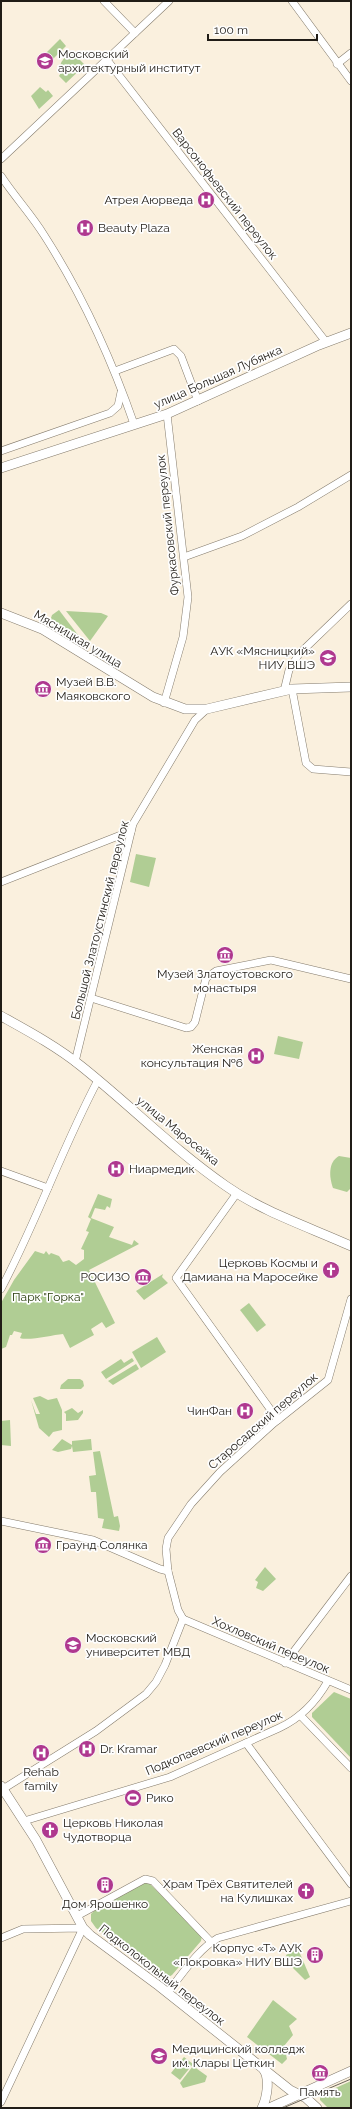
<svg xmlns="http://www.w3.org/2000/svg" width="352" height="2109" font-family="Raleway,sans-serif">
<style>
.green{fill:#b0cd94}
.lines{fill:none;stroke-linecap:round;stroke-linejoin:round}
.street-casing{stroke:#847b6c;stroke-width:8}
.secondary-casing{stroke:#847b6c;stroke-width:10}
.street{stroke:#fff;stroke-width:7}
.secondary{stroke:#fff;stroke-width:9}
.tram{stroke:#6b655b;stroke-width:1}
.labels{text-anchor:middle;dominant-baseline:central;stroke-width:3.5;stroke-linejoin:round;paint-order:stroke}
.poi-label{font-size:12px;fill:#201c16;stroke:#fefefe;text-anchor:start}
.street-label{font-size:12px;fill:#201c16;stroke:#fefefe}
.park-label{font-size:12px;fill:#1e3300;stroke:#fefefe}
</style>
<rect width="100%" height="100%" fill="#faf0de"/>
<g class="green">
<polygon points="60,39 66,46 50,62 43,56"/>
<path d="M71 51 85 65 66 83 59 76 62 71C57 63 65 58 71 51Z"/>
<polygon points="40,87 46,92 48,90 53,96 39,109 31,96"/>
<polygon points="59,610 78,635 77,639 50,621 52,615"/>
<polygon points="66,611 101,613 108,616 90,641"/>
<polygon points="136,854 156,858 149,887 130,882"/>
<polygon points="278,1036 303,1042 299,1059 274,1054"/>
<path d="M339 1156 351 1158V1188L347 1192 333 1188C329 1177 328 1162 339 1156Z"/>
<path d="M98 1194 112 1199 110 1208 107 1206 105 1210 95 1208 91 1218 114 1227 109 1237 132 1245 134 1240 139 1244 89 1270 115 1323 106 1328 102 1322 91 1329 94 1335 70 1348 63 1334C52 1335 29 1341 20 1338L22 1333 14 1331 12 1335H10L6 1347 1 1349V1303L14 1280 35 1251 44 1254 46 1251 49 1255 51 1253 59 1256 63 1262 69 1260 76 1265 84 1259V1250L81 1249 89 1232 86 1231 91 1219 88 1217Z"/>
<polygon points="163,1274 162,1277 168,1283 144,1300 136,1291"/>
<polygon points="249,1303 266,1325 257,1332 240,1310"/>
<polygon points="157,1337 166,1352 141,1368 132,1352"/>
<polygon points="132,1358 134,1361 106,1379 101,1372 121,1359 124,1363"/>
<polygon points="136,1364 139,1369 113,1385 108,1381"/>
<polygon points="68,1379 80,1379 83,1381 84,1386 81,1389 60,1389 61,1385"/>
<polygon points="40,1396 48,1400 57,1398 62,1410 62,1430 53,1432 49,1437 39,1428 31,1400 36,1414 40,1414 33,1398"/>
<polygon points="72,1408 78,1413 83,1410 83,1413 78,1420 66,1421 66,1414 64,1412"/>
<polygon points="10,1420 11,1446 1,1445 1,1421"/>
<polygon points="62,1439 72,1445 72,1441 91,1439 92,1450 73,1452 72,1446 71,1449 58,1452 52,1450"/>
<polygon points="100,1451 114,1517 118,1516 120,1526 119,1531 102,1528 104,1519 98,1518 96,1492 91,1492 89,1476 96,1475 93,1452"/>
<polygon points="265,1567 276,1579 263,1591 256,1588 258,1582 255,1580"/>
<polygon points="334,1692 351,1699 351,1758 312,1717 312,1713"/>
<polygon points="148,1882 202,1936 201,1941 172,1975 167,1978 96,1928 91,1921 91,1914 96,1909 143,1883"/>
<polygon points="298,1949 310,1977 305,1980 290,1965 286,1955"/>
<polygon points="273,2000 297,2019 289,2026 293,2035 284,2046 287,2059 282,2064 247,2037"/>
<polygon points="184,2057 193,2064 180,2080 171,2073"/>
<polygon points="193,2066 207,2076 205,2082 183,2088 180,2083"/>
<polygon points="351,2081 351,2108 328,2108 320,2100 320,2095"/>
</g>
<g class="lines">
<g class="street-casing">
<g id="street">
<polyline points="104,1 135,33"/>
<polyline points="292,1 351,81"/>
<polyline points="107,60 326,342"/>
<polyline points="337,64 351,53"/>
<polyline points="1,159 169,1"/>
<path d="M1 176C14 196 31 214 44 235 82 294 111 358 134 424"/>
<polyline points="115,371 174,349 181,356 198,401"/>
<polyline points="1,451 110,413 118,406 121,392"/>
<polyline points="184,557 242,536 298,507 351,475"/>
<polyline points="292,689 306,763 313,769 351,772"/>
<polyline points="284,691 289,670 299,654 351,604"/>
<polyline points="164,703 183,637 188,597 167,414"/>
<polyline points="1,882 131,831"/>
<polyline points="91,998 186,1028 191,1027 195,1022 206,978 216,971 271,960 351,979"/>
<polyline points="75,1062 133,824 195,720 207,709"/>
<polyline points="1,1171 48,1188"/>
<polyline points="237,1193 176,1278 278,1420"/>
<path d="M1 1289C37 1221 62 1148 98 1080"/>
<polyline points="1,1521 93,1540 160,1569 168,1571"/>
<polyline points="183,1619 178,1610 168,1571 166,1549 168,1538 191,1504 220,1472 274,1423 328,1380 351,1299"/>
<polyline points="183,1619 351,1690"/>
<polyline points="285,1663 351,1576"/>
<polyline points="300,1715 351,1768"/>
<polyline points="246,1743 351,1884"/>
<polyline points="3,1789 96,1731 146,1694 156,1682 165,1665 183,1619"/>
<path d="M24 1821 170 1777 279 1728C301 1718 316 1702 328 1681"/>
<polyline points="77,1916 145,1879 153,1881 211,1942"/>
<polyline points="1,1938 23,1929 83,1928 1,2102"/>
<path d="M167 1993C182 1975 197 1950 218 1938L351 1901"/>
</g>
</g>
<g class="secondary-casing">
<g id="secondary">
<polyline points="1,468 167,414 319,345 351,333"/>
<polyline points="1,613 42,629 153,697 185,709 207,709 292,689 351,687"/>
<path d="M1 1016C28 1031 56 1046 81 1066 130 1105 174 1150 226 1186 263 1212 309 1227 351 1246"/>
<polyline points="1,1786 36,1840 83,1928 90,1935 159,1986 290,2090 306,2098 317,2108"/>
<path d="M262 2108C267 2098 270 2079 264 2070"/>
<polyline points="269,2108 351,2071"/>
</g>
</g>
<use href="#street" class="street"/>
<use href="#secondary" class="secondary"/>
<polyline class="tram" points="283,2108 351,2079"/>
</g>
<defs>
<g id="university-disc" transform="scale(0.9)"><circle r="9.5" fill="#af388f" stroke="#fefefe"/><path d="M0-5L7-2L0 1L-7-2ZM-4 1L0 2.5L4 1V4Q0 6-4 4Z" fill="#fff"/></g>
<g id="hospital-disc" transform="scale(0.9)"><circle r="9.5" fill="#af388f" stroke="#fefefe"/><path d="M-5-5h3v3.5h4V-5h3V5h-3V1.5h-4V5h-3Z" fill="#fff"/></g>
<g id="museum-disc" transform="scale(0.9)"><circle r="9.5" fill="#af388f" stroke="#fefefe"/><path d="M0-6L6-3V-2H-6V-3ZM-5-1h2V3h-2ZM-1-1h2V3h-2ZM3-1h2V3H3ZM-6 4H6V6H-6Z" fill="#fff"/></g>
<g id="church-disc" transform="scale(0.9)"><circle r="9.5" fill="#af388f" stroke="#fefefe"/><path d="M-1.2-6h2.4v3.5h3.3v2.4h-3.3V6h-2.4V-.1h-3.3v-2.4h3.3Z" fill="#fff"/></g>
<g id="stadium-disc" transform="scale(0.9)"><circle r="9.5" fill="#af388f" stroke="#fefefe"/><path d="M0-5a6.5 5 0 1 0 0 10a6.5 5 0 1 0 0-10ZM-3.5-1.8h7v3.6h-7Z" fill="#fff"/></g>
<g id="building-disc" transform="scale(0.9)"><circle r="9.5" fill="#af388f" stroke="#fefefe"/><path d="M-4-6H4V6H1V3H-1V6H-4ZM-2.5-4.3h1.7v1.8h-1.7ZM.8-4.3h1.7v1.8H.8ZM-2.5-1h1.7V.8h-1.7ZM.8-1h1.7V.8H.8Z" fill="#fff"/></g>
</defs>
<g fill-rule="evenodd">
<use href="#university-disc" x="45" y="61"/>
<use href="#hospital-disc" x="206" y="200"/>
<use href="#hospital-disc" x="85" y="228"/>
<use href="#university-disc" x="328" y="658"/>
<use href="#museum-disc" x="43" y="689"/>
<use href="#museum-disc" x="225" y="955"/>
<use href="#hospital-disc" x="256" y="1056"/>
<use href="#hospital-disc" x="116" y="1169"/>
<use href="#church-disc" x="331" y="1270"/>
<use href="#museum-disc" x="143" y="1277"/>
<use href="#hospital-disc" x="245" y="1411"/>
<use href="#museum-disc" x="43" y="1545"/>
<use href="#university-disc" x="73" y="1645"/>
<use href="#hospital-disc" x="87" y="1749"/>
<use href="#hospital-disc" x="41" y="1753"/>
<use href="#stadium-disc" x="133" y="1798"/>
<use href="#church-disc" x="50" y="1830"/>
<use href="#building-disc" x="105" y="1885"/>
<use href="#church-disc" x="306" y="1891"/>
<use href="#building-disc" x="315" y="1955"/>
<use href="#university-disc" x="159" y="2056"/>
<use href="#museum-disc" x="320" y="2073"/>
</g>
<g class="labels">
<g class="poi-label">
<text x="58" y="54">Московский<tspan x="58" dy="14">архитектурный институт</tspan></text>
<text x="193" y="200" text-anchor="end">Атрея Аюрведа</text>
<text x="98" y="228">Beauty Plaza</text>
<text x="315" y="651" text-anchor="end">АУК «Мясницкий»<tspan x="315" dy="14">НИУ ВШЭ</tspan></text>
<text x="56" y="682">Музей В.В.<tspan x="56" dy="14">Маяковского</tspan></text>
<text x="225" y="974" text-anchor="middle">Музей Златоустовского<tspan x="225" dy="14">монастыря</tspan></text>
<text x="243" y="1049" text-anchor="end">Женская<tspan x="243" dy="14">консультация №6</tspan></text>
<text x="129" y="1169">Ниармедик</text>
<text x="318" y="1263" text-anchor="end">Церковь Космы и<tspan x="318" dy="14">Дамиана на Маросейке</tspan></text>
<text x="130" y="1277" text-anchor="end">РОСИЗО</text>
<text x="232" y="1411" text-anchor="end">ЧинФан</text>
<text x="56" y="1545">Граунд Солянка</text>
<text x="86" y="1638">Московский<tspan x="86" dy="14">университет МВД</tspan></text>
<text x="100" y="1749">Dr. Kramar</text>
<text x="41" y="1772" text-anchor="middle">Rehab<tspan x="41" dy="14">family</tspan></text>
<text x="146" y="1798">Рико</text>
<text x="63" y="1823">Церковь Николая<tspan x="63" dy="14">Чудотворца</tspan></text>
<text x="293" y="1884" text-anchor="end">Храм Трёх Святителей<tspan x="293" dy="14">на Кулишках</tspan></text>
<text x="105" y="1904" text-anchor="middle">Дом Ярошенко</text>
<text x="302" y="1948" text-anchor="end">Корпус «Т» АУК<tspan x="302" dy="14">«Покровка» НИУ ВШЭ</tspan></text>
<text x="172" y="2049">Медицинский колледж<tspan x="172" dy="14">им. Клары Цеткин</tspan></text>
<text x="320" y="2092" text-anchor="middle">Память</text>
</g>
<g class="street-label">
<text transform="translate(225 194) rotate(52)">Варсонофьевский переулок</text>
<text transform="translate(218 377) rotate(-24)">улица Большая Лубянка</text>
<text transform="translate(168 525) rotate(-96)">Фуркасовский переулок</text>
<text transform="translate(78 639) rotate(31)">Мясницкая улица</text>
<text transform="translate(100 920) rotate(-76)">Большой Златоустинский переулок</text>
<text transform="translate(178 1131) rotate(39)">улица Маросейка</text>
<text transform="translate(263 1421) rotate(-41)">Старосадский переулок</text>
<text transform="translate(271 1645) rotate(23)">Хохловский переулок</text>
<text transform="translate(214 1743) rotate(-23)">Подкопаевский переулок</text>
<text transform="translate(162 1975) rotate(38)">Подколокольный переулок</text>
</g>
<g class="park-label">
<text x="48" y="1297">Парк "Горка"</text>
</g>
</g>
<rect width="352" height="2109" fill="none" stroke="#201c16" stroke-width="4"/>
<path d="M208 34v6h109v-6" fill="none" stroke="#201c16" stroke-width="2"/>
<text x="214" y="34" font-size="12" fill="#201c16" stroke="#fefefe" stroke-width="3" paint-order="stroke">100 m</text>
</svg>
